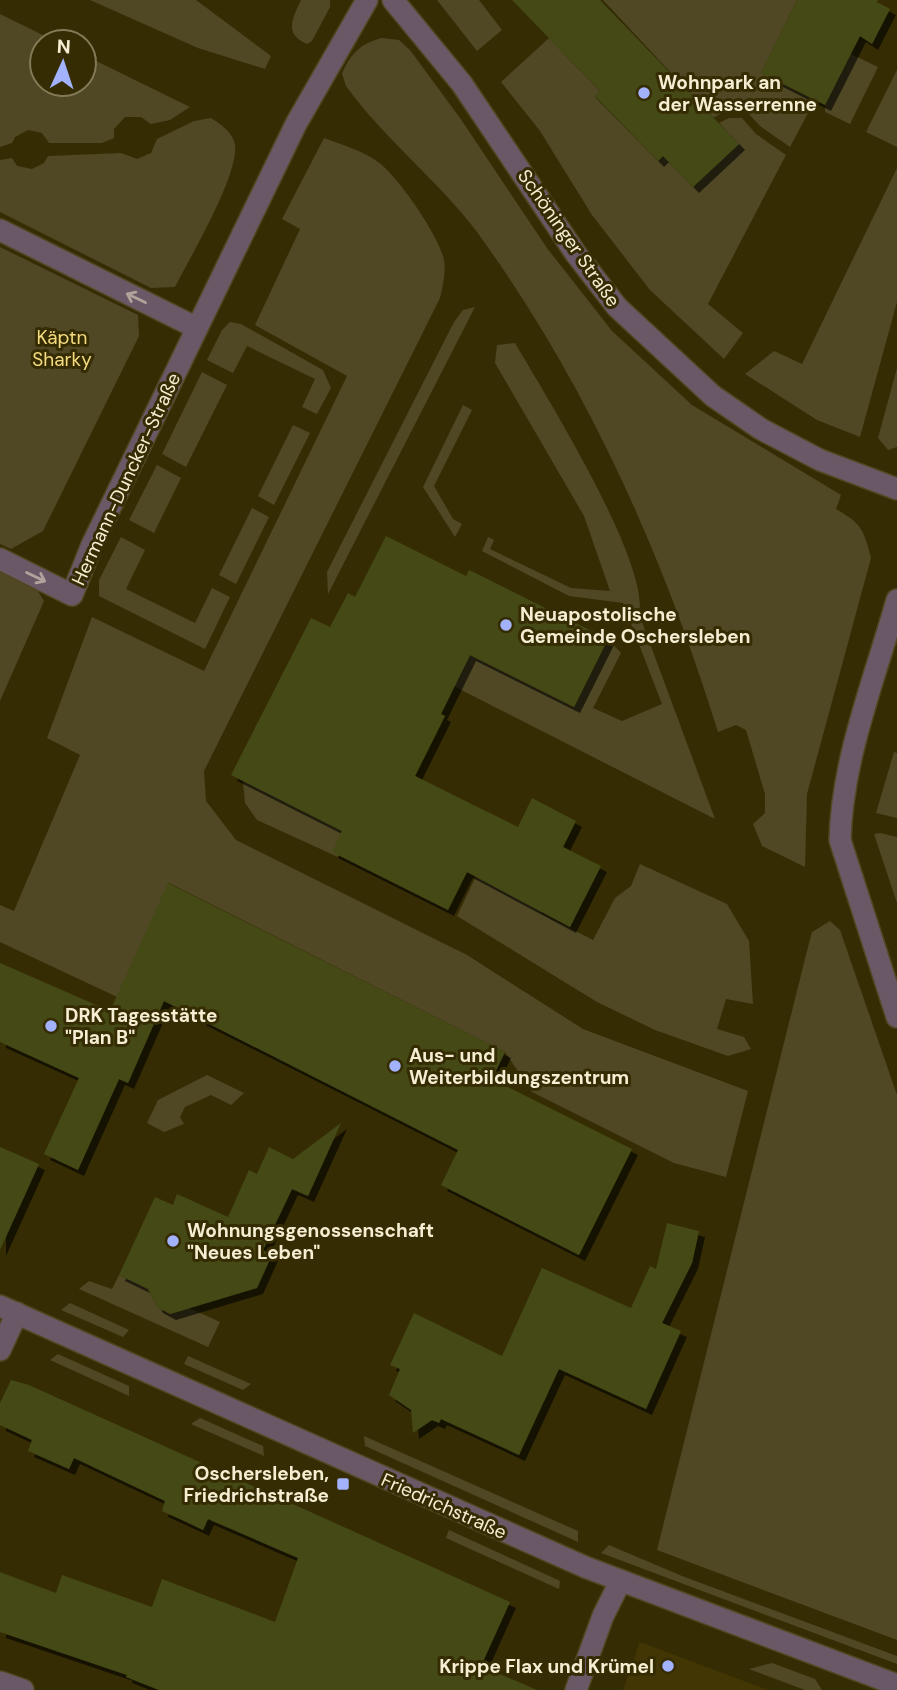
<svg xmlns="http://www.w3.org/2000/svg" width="897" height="1690" font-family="'DM Sans',sans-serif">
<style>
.built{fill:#423604}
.green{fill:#504724}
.building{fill:#444916;filter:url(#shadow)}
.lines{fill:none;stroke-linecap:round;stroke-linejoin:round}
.minor-casing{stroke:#514720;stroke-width:24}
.tertiary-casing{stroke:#514720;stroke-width:24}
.minor{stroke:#6b5866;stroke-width:21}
.tertiary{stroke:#6b5866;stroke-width:21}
.oneway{stroke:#b0a39c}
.poi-dot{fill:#a3b2fd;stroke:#362c03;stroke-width:2.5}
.labels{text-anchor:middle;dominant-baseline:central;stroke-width:6;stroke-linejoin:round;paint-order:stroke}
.poi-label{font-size:19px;font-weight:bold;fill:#f5eed3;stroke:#362c03;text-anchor:start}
.street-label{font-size:19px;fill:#f5eed3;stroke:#362c03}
.park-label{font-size:19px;fill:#f4db81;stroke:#362c03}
</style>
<defs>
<filter id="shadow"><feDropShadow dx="6" dy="6" stdDeviation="0" flood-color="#0009"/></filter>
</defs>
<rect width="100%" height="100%" fill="#362c03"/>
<polygon class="built" points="640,1642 768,1690 623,1690"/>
<g class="green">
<polygon points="90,0 196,0 271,56 265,69 198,48"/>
<path d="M301 0H330V7L312 41 307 44C284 34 292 19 301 0Z"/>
<polygon points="437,0 479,0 502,30 477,51"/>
<polygon points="603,0 797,0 761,73 815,100 790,147 760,126 745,110 731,108 713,118"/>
<polygon points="0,14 57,42 42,42 42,84 84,84 84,55 190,107 170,120 151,124 141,117 125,117 114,129 114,138 102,143 49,143 42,133 28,130 15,137 12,143 0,147"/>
<path d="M382 38 399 40 410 50 460 118 547 248 612 331 692 405 841 495 836 509C862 524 864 530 871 558L807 794 805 867 762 846 753 824 765 813V794L746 730 736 725 718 732C663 555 587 383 477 232 438 180 384 139 346 86L342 74C350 54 361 43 382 38Z"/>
<polygon points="549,38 600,91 595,97 658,161 663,156 693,187 738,144 719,123 729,118 742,118 756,134 786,155 708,304 743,333 724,359 650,290 592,215 540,131 501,82"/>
<polygon points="851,54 878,67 850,124 825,112 825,105"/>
<polygon points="897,70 897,147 866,132"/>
<path d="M211 118C220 124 230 130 234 141 244 167 189 259 175 287L151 288 0 212V160L12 158 17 166 32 169 44 163 48 156 121 153 137 159 151 153 157 139 194 121Z"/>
<path d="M324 138C342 145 362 150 378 162 397 175 440 237 444 260 446 272 443 286 440 298L204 771 206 801 236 840 467 955 583 1029 748 1091 726 1177 674 1163 532 1092 505 1052 169 883 117 997 0 942V905L14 911 80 755 47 738 92 617 204 671 347 376 255 325 300 229 282 219Z"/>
<polygon points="897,168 897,302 860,437 817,420 745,374 774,351 802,364"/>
<polygon points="0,247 138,315 139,336 43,531 11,549 0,544"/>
<polygon points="475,307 328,594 327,572 454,322 463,310"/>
<polygon points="230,322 241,324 323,370 331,388 317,414 302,407 315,379 247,346 233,373 207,360 222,330"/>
<path d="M515 343C545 394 650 563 639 614L715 819 359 638 374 606 574 706 608 639 621 653 593 708 622 721 662 704 623 603 569 596 482 551 488 537 494 540 490 549 571 588 610 591 584 516 495 363 497 345Z"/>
<polygon points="897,368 897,447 888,450 878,438"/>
<polygon points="202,372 227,385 186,467 162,454"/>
<polygon points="463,405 472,410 434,486 453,519 462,524 455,537 423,487"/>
<polygon points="293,425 310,433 274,505 258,496"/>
<polygon points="157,465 181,478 154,533 129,520"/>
<polygon points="252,508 269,517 236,584 219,575"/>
<polygon points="121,537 145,550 126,589 195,623 212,588 230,597 205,649 99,596 99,580"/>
<polygon points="0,571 36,588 44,601 0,701"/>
<polygon points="894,752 897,753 897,818 876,813"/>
<polygon points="242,772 351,832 338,857 257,820 245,803"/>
<polygon points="880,833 897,837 897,903 874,834"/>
<polygon points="640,864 727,904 749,941 753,1004 726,999 717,1029 744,1037 751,1049 728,1056 655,1030 597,1002 457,916 476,876 542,908 541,913 593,940 615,898 631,886"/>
<polygon points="830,921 840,930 897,1095 897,1640 657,1550 809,943 812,932"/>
<polygon points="207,1075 244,1093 231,1105 211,1095 185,1107 180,1117 184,1124 164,1132 147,1123 158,1100"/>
<polygon points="119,1275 148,1289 157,1307 170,1314 187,1307 220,1322 208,1347 79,1289 89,1281 112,1289"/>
<polygon points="70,1303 129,1330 123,1337 61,1310"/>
<polygon points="58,1354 129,1386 129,1396 50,1360"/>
<polygon points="188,1356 251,1384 243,1390 184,1364"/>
<polygon points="200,1418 263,1446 264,1456 191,1424"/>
<polygon points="364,1436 578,1531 578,1542 365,1446"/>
<polygon points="449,1530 560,1581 559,1589 446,1538"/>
<polygon points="609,1545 682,1576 897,1656 897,1664 601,1553"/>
<polygon points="772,1663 815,1679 822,1690 805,1690 749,1669"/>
</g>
<g class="building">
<polygon points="512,0 600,0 739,144 693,187 663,156 658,161 595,96 600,91"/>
<polygon points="797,0 878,0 877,2 890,9 872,44 860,36 825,105 761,73"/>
<polygon points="386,536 466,576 469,570 608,639 574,707 470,655 441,714 445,716 415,776 518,827 532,798 576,821 563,847 601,866 570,927 467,872 448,910 332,852 342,831 231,775 311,618 330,627 348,593 355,597"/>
<polygon points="168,883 505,1052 492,1079 632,1149 579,1255 441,1185 458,1150 164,1001 128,1083 119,1079 78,1170 44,1154 79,1078 0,1042 0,963 110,1011"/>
<polygon points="341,1123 308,1196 292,1189 263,1250 272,1255 257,1288 170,1314 157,1307 148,1289 119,1275 155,1197 173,1205 177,1194 228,1217 249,1170 257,1174 269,1147 293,1159"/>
<polygon points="0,1147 39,1164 0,1250"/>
<polygon points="667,1223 699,1231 692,1263 662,1323 681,1331 646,1409 559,1369 519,1455 441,1419 439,1423 432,1420 413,1433 411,1410 389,1395 400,1369 390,1365 414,1313 502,1356 542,1268 631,1308 650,1266 656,1269"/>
<polygon points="11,1380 29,1385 510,1602 481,1666 537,1690 159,1690 126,1677 127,1675 0,1632 0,1572 56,1593 62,1575 152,1607 162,1579 275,1622 298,1558 208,1519 203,1530 182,1520 162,1511 165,1501 74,1458 69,1469 28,1451 32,1440 0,1425 0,1403"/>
</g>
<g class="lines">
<g class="minor-casing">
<g id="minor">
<polyline points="393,0 462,84 576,254 617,307 713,396 761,429 820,460 897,489"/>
<polyline points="0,230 197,328"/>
<polyline points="0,559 72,595 92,545 296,124 367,0"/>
<path d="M897 600C875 678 842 759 840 840L897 1017"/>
<polyline points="0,1350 17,1313"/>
<polyline points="0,1682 23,1690"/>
<polyline points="576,1690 603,1616 620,1582"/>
</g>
</g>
<g class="tertiary-casing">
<polyline id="tertiary" points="0,1306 585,1567 897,1685"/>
</g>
<use href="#minor" class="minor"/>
<use href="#tertiary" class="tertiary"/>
</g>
<defs><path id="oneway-shaft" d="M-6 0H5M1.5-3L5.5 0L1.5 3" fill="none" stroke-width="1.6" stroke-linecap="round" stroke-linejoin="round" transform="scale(1.75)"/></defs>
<g class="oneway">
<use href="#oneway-shaft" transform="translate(136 298) rotate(-154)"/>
<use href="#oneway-shaft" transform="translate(36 577) rotate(26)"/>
</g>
<g class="poi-dot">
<circle cx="644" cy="93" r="7"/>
<circle cx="506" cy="625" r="7"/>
<circle cx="51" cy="1026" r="7"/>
<circle cx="395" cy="1066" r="7"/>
<circle cx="173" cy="1241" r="7"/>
<rect x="336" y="1477" width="14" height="14" rx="3.5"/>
<circle cx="668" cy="1666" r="7"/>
</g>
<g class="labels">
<g class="poi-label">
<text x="658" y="82">Wohnpark an<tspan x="658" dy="22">der Wasserrenne</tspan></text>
<text x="520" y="614">Neuapostolische<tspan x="520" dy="22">Gemeinde Oschersleben</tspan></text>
<text x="65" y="1015">DRK Tagesstätte<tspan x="65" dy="22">"Plan B"</tspan></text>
<text x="409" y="1055">Aus- und<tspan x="409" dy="22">Weiterbildungszentrum</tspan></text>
<text x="187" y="1230">Wohnungsgenossenschaft<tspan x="187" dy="22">"Neues Leben"</tspan></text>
<text x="329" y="1473" text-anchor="end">Oschersleben,<tspan x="329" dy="22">Friedrichstraße</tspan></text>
<text x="654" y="1666" text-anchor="end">Krippe Flax und Krümel</text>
</g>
<g class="street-label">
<text transform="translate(569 238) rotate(55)">Schöninger Straße</text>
<text transform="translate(126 479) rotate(-65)">Hermann-Duncker-Straße</text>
<text transform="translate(444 1506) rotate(24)">Friedrichstraße</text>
</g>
<g class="park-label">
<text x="62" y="337">Käptn<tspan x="62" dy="22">Sharky</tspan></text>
</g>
</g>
<g transform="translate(63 63) rotate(3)"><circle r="33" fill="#362c03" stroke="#827a56" stroke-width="2"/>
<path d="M0-5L12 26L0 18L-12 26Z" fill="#a3b2fd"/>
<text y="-10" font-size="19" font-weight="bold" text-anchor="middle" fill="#f5eed3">N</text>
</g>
</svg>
